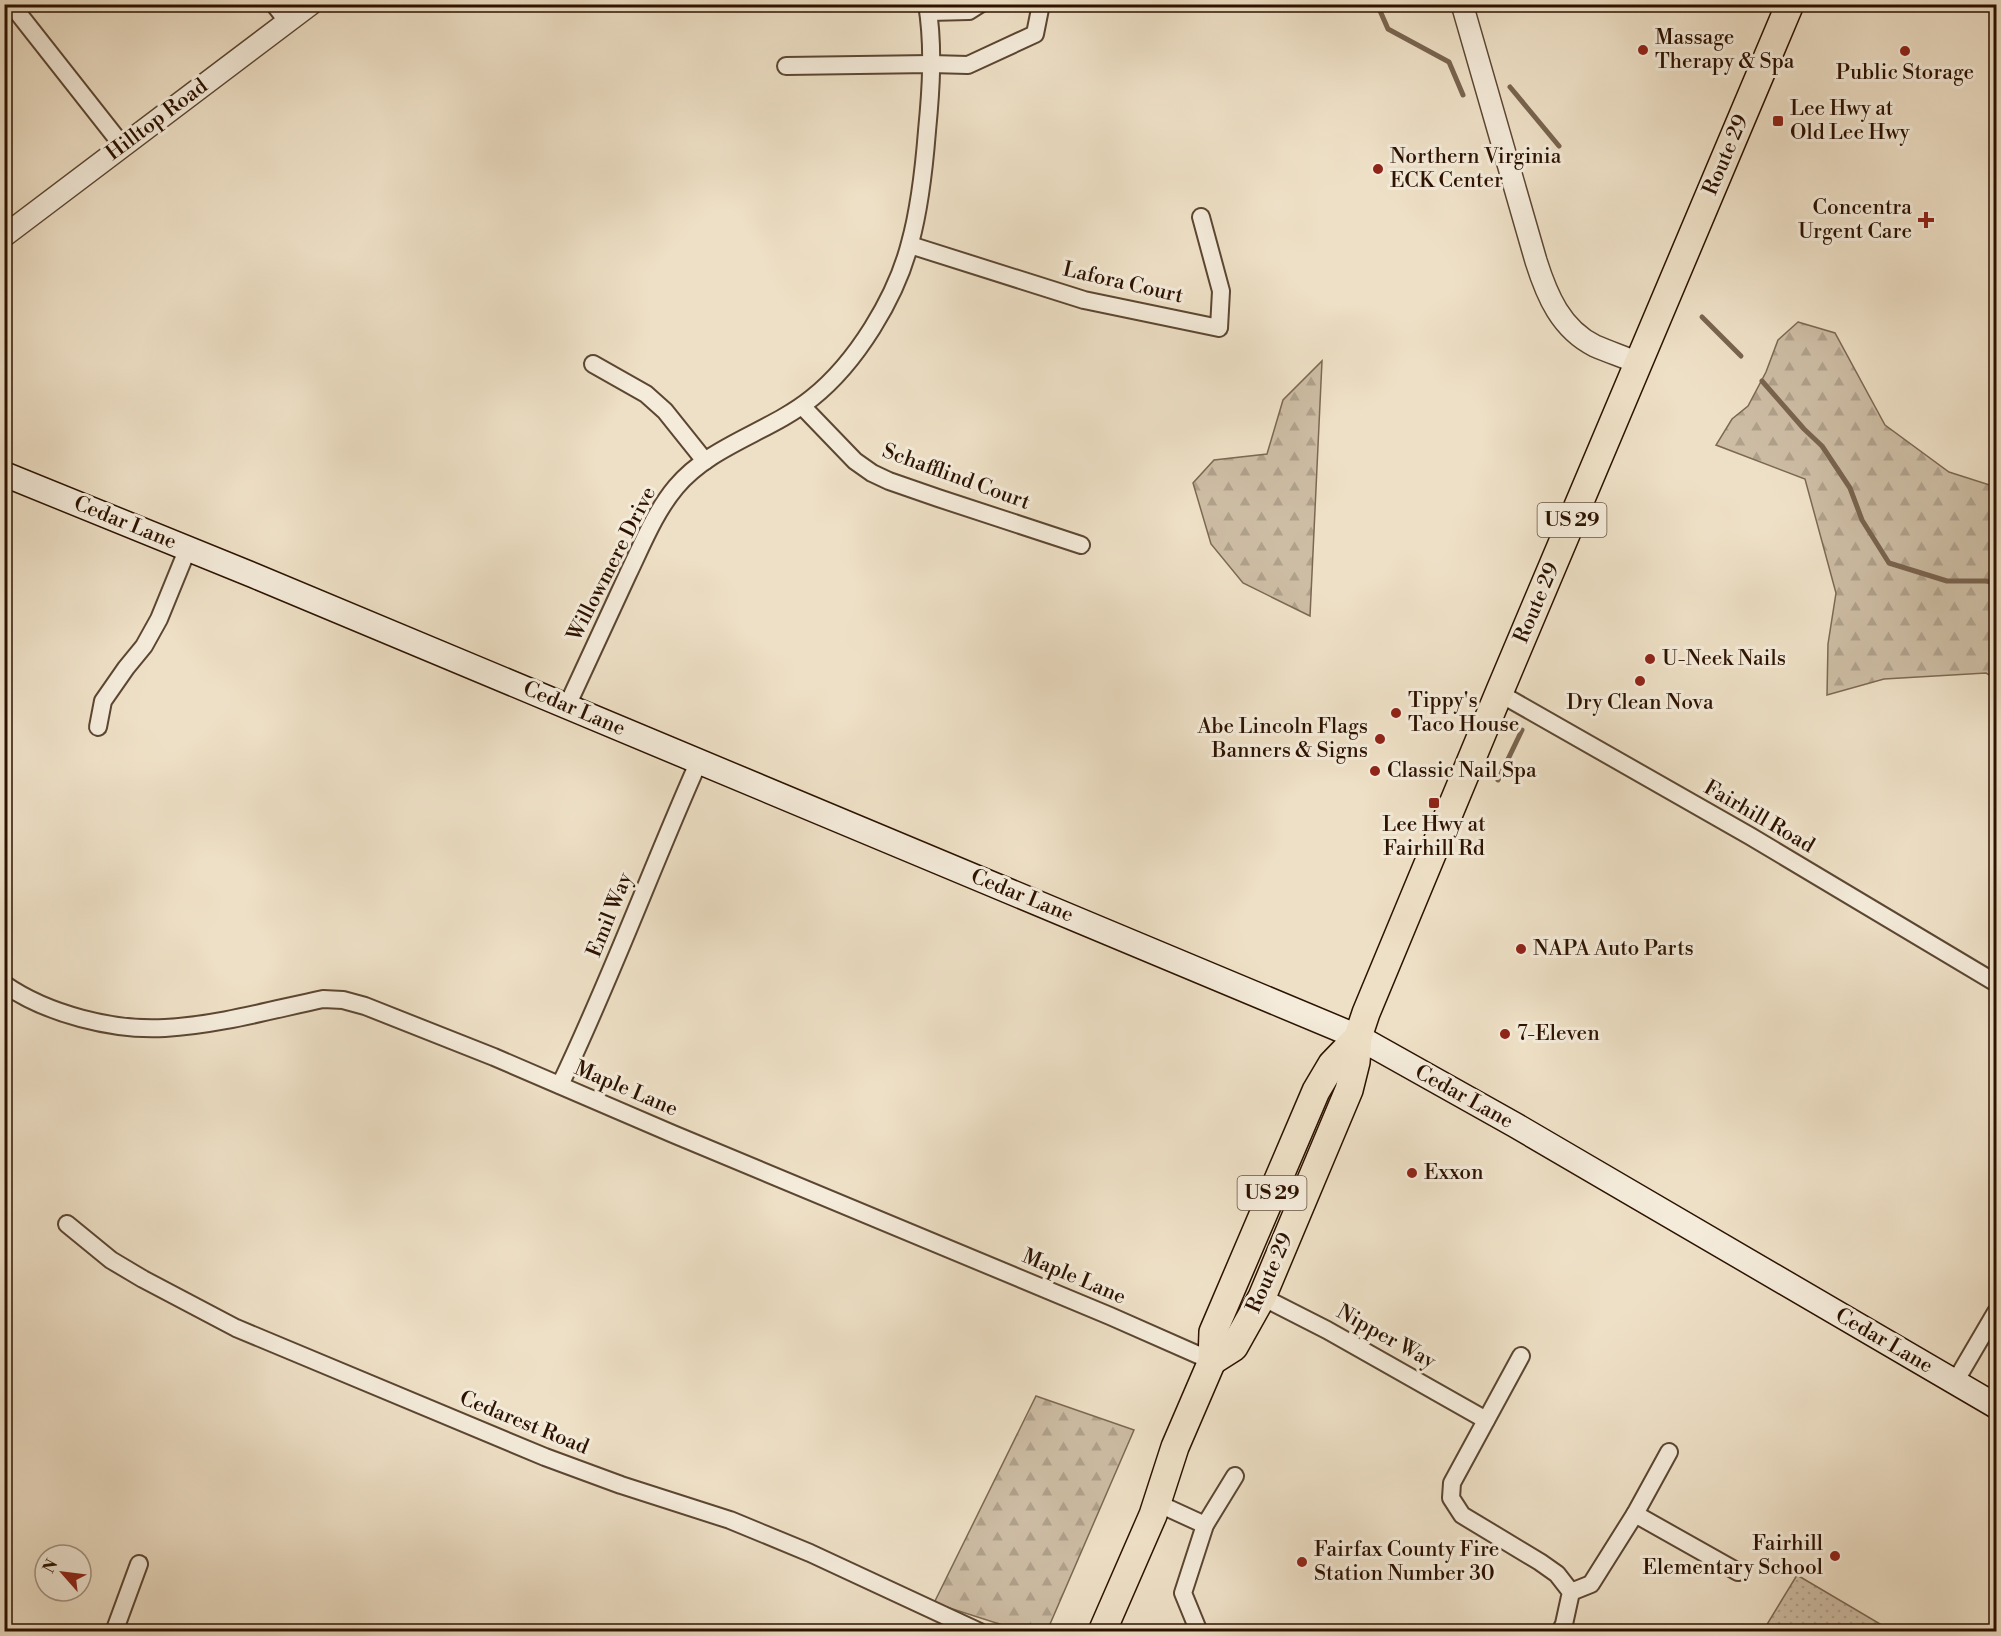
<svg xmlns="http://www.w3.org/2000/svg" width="2001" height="1636" font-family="'Libre Bodoni',serif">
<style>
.forest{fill:url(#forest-firs);stroke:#7c6852;stroke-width:1.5}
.park{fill:url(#park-dots);stroke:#7c6852;stroke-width:1.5}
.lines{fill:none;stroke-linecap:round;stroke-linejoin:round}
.stream{stroke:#79644f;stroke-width:5}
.minor-casing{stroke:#5c4632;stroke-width:20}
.tertiary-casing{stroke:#5c4632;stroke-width:24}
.secondary-casing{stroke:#2c1200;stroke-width:27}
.primary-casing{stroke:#2c1200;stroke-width:30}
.minor{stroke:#f4ebda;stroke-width:16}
.tertiary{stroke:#f4ebda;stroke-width:21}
.secondary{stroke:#f4ebda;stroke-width:24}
.primary{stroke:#eee0c6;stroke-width:27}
.poi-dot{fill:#8f2418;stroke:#f4ebda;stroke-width:2}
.labels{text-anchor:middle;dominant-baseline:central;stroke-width:6;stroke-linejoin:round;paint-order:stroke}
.shield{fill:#f4ebda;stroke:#685341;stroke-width:1.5}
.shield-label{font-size:20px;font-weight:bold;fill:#2c1200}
.poi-label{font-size:21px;fill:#2c1200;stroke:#f4ebda;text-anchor:start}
.street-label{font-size:21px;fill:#2c1200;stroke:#f4ebda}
</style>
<defs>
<pattern id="forest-firs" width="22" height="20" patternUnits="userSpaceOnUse" patternTransform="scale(1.5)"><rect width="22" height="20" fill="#cdbda4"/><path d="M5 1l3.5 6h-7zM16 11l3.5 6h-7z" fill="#b0a18b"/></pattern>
<pattern id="park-dots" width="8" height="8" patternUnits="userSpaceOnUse" patternTransform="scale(1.5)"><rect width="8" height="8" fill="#cdbda4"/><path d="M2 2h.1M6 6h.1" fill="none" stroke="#b0a18b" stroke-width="1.8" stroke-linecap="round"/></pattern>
</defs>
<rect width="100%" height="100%" fill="#eee0c6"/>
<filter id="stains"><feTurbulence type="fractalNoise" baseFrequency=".00333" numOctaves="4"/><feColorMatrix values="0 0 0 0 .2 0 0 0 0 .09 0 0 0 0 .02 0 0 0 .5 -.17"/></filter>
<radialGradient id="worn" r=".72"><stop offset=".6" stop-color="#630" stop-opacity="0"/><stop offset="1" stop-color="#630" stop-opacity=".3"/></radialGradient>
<g class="forest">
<polygon points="1798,322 1835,333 1885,425 1949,472 1996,487 1996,679 1986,673 1884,679 1827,695 1828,644 1836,593 1805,479 1716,445 1732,419 1748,406 1766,372 1778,340"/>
<polygon points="1322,361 1310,616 1243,583 1211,544 1193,483 1214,460 1267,454 1283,400"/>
<polygon points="1036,1396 1134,1430 1047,1631 1021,1631 934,1603"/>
</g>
<polygon class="park" points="1797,1575 1892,1631 1763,1631"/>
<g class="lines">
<g class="stream">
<polyline points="1377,4 1388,29 1449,62 1463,95"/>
<polyline points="1510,87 1559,146"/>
<polyline points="1702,317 1741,356"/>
<polyline points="1762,381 1804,429 1822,446 1850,488 1862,520 1889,563 1947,581 1986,581 1996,583"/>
<polyline points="1498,780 1522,730"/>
</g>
<g class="minor-casing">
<g id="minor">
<polyline points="11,4 122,145"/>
<polyline points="274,4 288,22"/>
<polyline points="929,12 969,11 980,4"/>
<polyline points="786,66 931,64 968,65 1035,34 1041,4"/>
<polyline points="910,245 1084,300 1219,328 1221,291 1201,217"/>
<polyline points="593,364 646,394 665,411 705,461"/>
<polyline points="802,406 855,461 872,473 889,481 938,498 1081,545"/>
<polyline points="1499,693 1750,836 1996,983"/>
<path d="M567 706C587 662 608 618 628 574 642 545 655 512 676 487 711 445 770 432 812 398 856 363 896 298 910 243 920 207 924 169 927 131 931 90 934 46 927 4"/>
<polyline points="98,727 103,701 126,668 144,646 159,619 188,548"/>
<path d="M4 984C47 1014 113 1031 165 1028 218 1025 271 1010 323 999L343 1000 365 1006 494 1057 673 1134 1110 1316 1212 1361"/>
<path d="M560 1085C611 979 651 869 699 761"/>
<polyline points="67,1224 111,1260 143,1279 236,1328 545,1457 621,1485 730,1520 810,1553 980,1632"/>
<polyline points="1262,1297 1327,1330 1486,1420"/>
<polyline points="1521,1356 1452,1483 1451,1498 1462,1515 1540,1562 1557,1574 1571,1592 1564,1624 1560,1632"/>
<polyline points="1955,1382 1996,1312"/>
<polyline points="1157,1503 1205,1525"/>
<polyline points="1635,1514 1738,1572"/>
<polyline points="1571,1592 1591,1584 1635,1514 1669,1452"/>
<polyline points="114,1632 139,1564"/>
<polyline points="1199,1632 1183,1593 1205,1525 1235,1476"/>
</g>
</g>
<g class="tertiary-casing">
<g id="tertiary">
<path d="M1462 4 1536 261C1547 296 1561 329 1595 346 1609 352 1624 357 1638 363"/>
<polyline points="4,236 311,4"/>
</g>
</g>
<g class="secondary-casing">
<polyline id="secondary" points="4,474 255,576 1358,1037 1515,1125 1996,1406"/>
</g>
<g class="primary-casing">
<g id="primary">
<polyline points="1212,1361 1234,1347 1262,1297 1349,1090 1356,1062 1358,1037 1366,1013 1499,693 1790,4"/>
<polyline points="1102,1632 1153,1515 1175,1447 1212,1361 1213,1332 1316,1091 1332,1064 1358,1037"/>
</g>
</g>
<use href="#minor" class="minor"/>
<use href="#tertiary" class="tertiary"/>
<use href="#secondary" class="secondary"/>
<use href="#primary" class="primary"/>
</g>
<g class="poi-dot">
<circle cx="1643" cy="50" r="6"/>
<circle cx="1905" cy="51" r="6"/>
<rect x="1772" y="115" width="12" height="12" rx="3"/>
<circle cx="1378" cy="169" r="6"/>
<path d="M1923 211h6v6h6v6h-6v6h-6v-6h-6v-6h6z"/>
<circle cx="1650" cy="659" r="6"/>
<circle cx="1640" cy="681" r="6"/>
<circle cx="1396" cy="713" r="6"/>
<circle cx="1380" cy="739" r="6"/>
<circle cx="1375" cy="771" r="6"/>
<rect x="1428" y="797" width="12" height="12" rx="3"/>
<circle cx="1521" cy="949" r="6"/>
<circle cx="1505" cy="1034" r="6"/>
<circle cx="1412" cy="1173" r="6"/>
<circle cx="1835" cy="1556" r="6"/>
<circle cx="1302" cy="1562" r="6"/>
</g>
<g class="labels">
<g class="shield">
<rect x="1537.5" y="503" width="69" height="34" rx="4.5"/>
<rect x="1237.5" y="1176" width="69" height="34" rx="4.5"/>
</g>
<g class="shield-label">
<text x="1572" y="520">US 29</text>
<text x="1272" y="1193">US 29</text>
</g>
<g class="poi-label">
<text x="1655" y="38">Massage<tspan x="1655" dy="24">Therapy &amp; Spa</tspan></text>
<text x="1905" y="73" text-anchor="middle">Public Storage</text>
<text x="1790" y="109">Lee Hwy at<tspan x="1790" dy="24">Old Lee Hwy</tspan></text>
<text x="1390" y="157">Northern Virginia<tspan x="1390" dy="24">ECK Center</tspan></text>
<text x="1912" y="208" text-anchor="end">Concentra<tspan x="1912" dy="24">Urgent Care</tspan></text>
<text x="1662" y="659">U-Neek Nails</text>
<text x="1408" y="701">Tippy's<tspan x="1408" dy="24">Taco House</tspan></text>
<text x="1640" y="703" text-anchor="middle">Dry Clean Nova</text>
<text x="1368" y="727" text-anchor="end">Abe Lincoln Flags<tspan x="1368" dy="24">Banners &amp; Signs</tspan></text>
<text x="1387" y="771">Classic Nail Spa</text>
<text x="1434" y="825" text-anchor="middle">Lee Hwy at<tspan x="1434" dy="24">Fairhill Rd</tspan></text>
<text x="1533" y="949">NAPA Auto Parts</text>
<text x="1517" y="1034">7-Eleven</text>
<text x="1424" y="1173">Exxon</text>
<text x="1823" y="1544" text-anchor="end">Fairhill<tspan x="1823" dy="24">Elementary School</tspan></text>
<text x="1314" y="1550">Fairfax County Fire<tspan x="1314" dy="24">Station Number 30</tspan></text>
</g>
<g class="street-label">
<text transform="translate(157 120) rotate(-37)">Hilltop Road</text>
<text transform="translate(1726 155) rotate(-67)">Route 29</text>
<text transform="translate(1123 283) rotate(13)">Lafora Court</text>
<text transform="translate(956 477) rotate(20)">Schafflind Court</text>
<text transform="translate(125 523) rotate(22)">Cedar Lane</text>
<text transform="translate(612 564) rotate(-63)">Willowmere Drive</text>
<text transform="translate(1537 603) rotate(-67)">Route 29</text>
<text transform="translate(574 709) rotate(23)">Cedar Lane</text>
<text transform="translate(1759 817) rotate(30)">Fairhill Road</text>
<text transform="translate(1022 896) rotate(22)">Cedar Lane</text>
<text transform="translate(610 915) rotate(-68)">Emil Way</text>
<text transform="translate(626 1089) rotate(23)">Maple Lane</text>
<text transform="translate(1464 1097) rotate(29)">Cedar Lane</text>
<text transform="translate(1270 1273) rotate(-66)">Route 29</text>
<text transform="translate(1074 1277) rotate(23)">Maple Lane</text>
<text transform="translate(1386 1337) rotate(29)">Nipper Way</text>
<text transform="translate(1884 1341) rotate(30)">Cedar Lane</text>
<text transform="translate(524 1423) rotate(22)">Cedarest Road</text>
</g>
</g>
<rect width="2001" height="1636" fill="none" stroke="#eee0c6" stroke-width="24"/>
<rect x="6" y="6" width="1989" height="1624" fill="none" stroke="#2c1200" stroke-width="3"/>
<rect x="12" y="12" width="1977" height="1612" fill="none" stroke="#2c1200" stroke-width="1.5"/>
<g transform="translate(63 1573) rotate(298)"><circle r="28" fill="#f4ebda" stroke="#a49483" stroke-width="1.5"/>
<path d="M0-4.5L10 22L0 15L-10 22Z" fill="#8f2418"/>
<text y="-9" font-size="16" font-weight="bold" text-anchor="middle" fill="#2c1200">N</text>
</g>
<rect width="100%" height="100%" filter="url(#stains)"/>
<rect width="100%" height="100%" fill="url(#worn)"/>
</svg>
